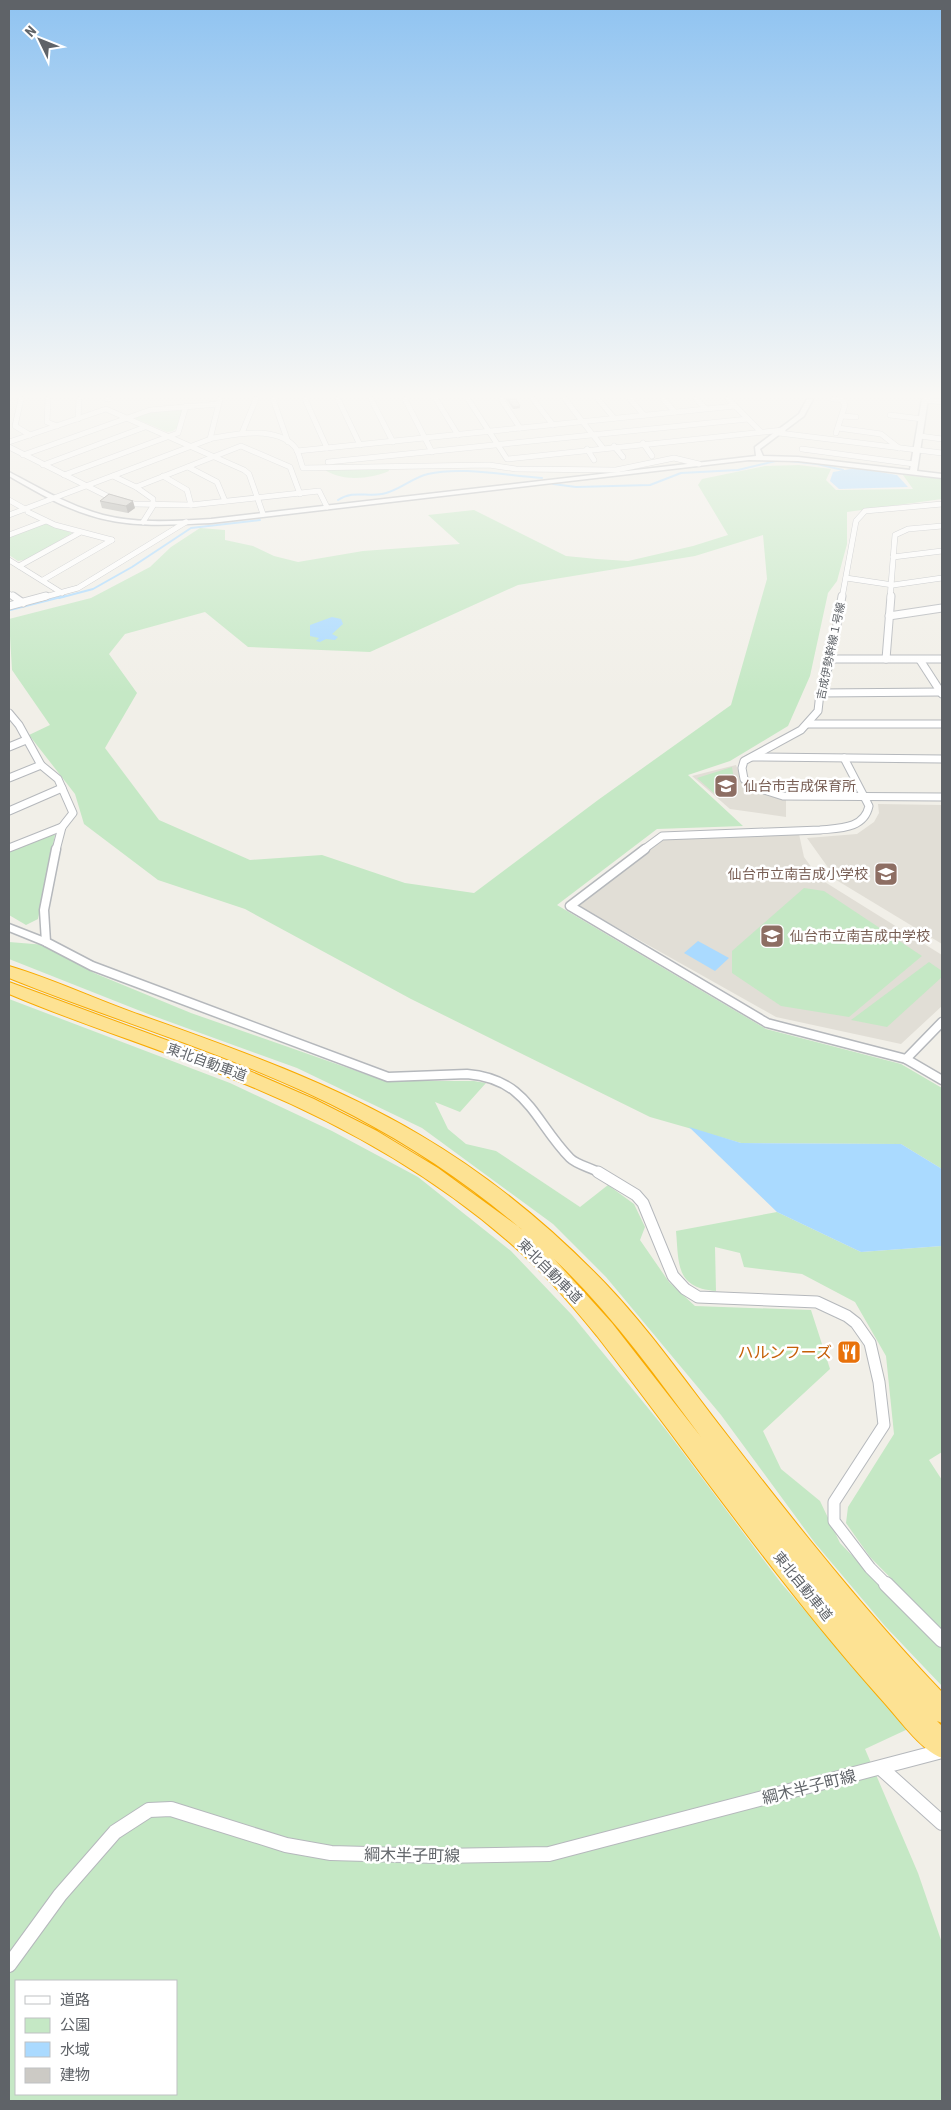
<svg xmlns="http://www.w3.org/2000/svg" width="951" height="2110" font-family="'Roboto Condensed','Noto Sans JP',sans-serif">
<style>
.education{fill:#e1ded6}
.green{fill:#c5e8c5;fill-rule:evenodd}
.water{fill:#aadaff}
.lines{fill:none;stroke-linecap:round;stroke-linejoin:round}
.stream-far1{stroke:#aadaff;stroke-width:2}
.stream{stroke:#aadaff;stroke-width:2.5}
.minor-far4-casing{stroke:#b5b8bc;stroke-width:6}
.minor-far3-casing{stroke:#b5b8bc;stroke-width:9}
.minor-far2-casing{stroke:#b5b8bc;stroke-width:11}
.minor-far1-casing{stroke:#b5b8bc;stroke-width:13}
.minor-casing{stroke:#b5b8bc;stroke-width:16}
.tertiary-casing{stroke:#b5b8bc;stroke-width:3}
.motorway-casing{stroke:#f9ab00;stroke-width:2}
.minor-far4{stroke:#fff;stroke-width:5}
.minor-far3{stroke:#fff;stroke-width:7}
.minor-far2{stroke:#fff;stroke-width:8}
.minor-far1{stroke:#fff;stroke-width:11}
.minor{stroke:#fff;stroke-width:14}
.tertiary{fill:#fff;fill-rule:evenodd}
.motorway{fill:#fde293;fill-rule:evenodd}
.wall{fill:#afaea9}
.shaded-wall{fill:#8f8d8a}
.building{fill:#cccac5;stroke:#8f8d8a}
.labels{text-anchor:middle;dominant-baseline:central;stroke-width:5;stroke-linejoin:round;paint-order:stroke}
.far-street-label{font-size:11px;fill:#5f6368;stroke:#fff}
.education-label{font-size:14px;fill:#785e54;stroke:#fff;text-anchor:start}
.street-label{font-size:14px;fill:#5f6368;stroke:#fff}
.near-food-label{font-size:16px;fill:#c56008;stroke:#fff;text-anchor:end}
.near-street-label{font-size:16px;fill:#5f6368;stroke:#fff}
</style>
<rect width="100%" height="100%" fill="#f1efe8"/>
<g class="education">
<polygon points="736,765 742,781 757,791 786,799 786,817 730,809 692,776"/>
<polygon points="878,804 942,805 942,944 828,875 832,873 807,838 857,834 874,822 879,813"/>
<polygon points="799,834 804,857 820,879 942,955 942,1006 901,1044 776,1017 577,905 664,839"/>
</g>
<g class="green">
<path d="M183 408C180 419 180 432 167 432L132 417 149 411Z"/>
<path d="M799 465 831 469 826 480 836 490 913 489 903 475 942 479V499L847 512V544L837 581 828 593 810 676 788 726 730 761 688 775 743 826 657 829 557 905 766 1029 901 1064 942 1088V1169L901 1144 741 1143 650 1117 411 999 245 909 158 880 84 824 75 794 29 735 50 725 12 670 9 619 91 598 150 567 171 547 200 528 225 530V540L253 546 274 556 298 562 363 551 460 544 428 515 474 510 566 556 597 559 628 561 693 546 728 535 698 485 702 479 765 466ZM763 535 767 579 731 705 598 800 474 893 405 883 322 855 250 860 159 820 105 748 137 693 109 654 125 634 205 612 248 647 370 652 518 585 695 556Z"/>
<path d="M388 468 389 471C371 479 340 482 324 469Z"/>
<polygon points="45,523 72,533 28,559 18,561 9,555 9,536"/>
<polygon points="732,767 734,780 717,787 722,793 716,795 697,778"/>
<polygon points="53,833 55,835 38,919 26,925 9,915 9,852"/>
<polygon points="804,888 824,891 922,956 849,1017 781,1006 732,973 732,951"/>
<polygon points="9,942 46,945 94,973 191,1013 385,1081 474,1081 486,1083 460,1112 435,1102 448,1129 466,1144 496,1151 580,1207 608,1185 634,1204 645,1227 640,1240 669,1282 695,1306 811,1310 830,1369 763,1431 781,1469 820,1501 840,1543 942,1648 942,1686 885,1626 815,1543 721,1415 606,1277 553,1224 422,1128 297,1068 148,1014 9,959"/>
<polygon points="929,962 942,971 942,977 887,1027 851,1020"/>
<path d="M9 999 230 1083 332 1131 418 1177 511 1251 572 1315 666 1430 781 1583 908 1729 865 1749 918 1873 942 1943V2101H9ZM16 1981H176V2094H16Z"/>
<path d="M777 1212 861 1252 942 1246V1452L929 1460 942 1480V1630L870 1557 846 1523 848 1507 894 1434 886 1356 855 1302 802 1274 744 1267 740 1253 715 1247 716 1291C675 1288 679 1263 676 1231Z"/>
</g>
<g class="water">
<polygon points="856,468 897,475 908,487 839,489 830,481 833,472"/>
<polygon points="332,617 341,619 343,624 332,634 338,637 335,640 326,639 320,642 316,641 319,638 310,636 310,625"/>
<polygon points="698,941 729,958 715,971 684,953"/>
<polygon points="689,1127 741,1143 901,1144 942,1169 942,1246 861,1252 777,1212"/>
</g>
<g class="lines">
<g class="stream-far1">
<polyline points="553,484 576,487 650,485 681,473 738,470 780,460 817,464 843,470"/>
<path d="M338 500C353 490 366 497 382 494 399 491 411 478 428 474 462 466 507 476 542 478"/>
<polyline points="59,598 93,589 132,567 191,528 260,520"/>
</g>
<polyline class="stream" points="9,610 64,596"/>
<g class="minor-far4-casing">
<g id="minor-far4">
<polyline points="21,399 15,426 30,435"/>
<polyline points="48,399 47,422 57,426"/>
<polyline points="107,399 109,399"/>
<polyline points="273,399 288,442"/>
<polyline points="305,399 327,448"/>
<polyline points="338,399 360,445"/>
<polyline points="371,399 393,442"/>
<polyline points="405,399 432,452"/>
<polyline points="436,399 458,435"/>
<polyline points="468,399 507,459 783,430"/>
<polyline points="501,399 520,428"/>
<polyline points="533,399 553,425"/>
<polyline points="565,399 603,448"/>
<polyline points="598,399 614,418"/>
<polyline points="630,399 644,415"/>
<polyline points="663,399 675,412"/>
<polyline points="696,399 705,408"/>
<polyline points="728,399 760,431"/>
<polyline points="833,399 842,400 845,405 836,433"/>
<polyline points="925,400 942,402"/>
<polyline points="890,415 922,419"/>
<polyline points="842,416 856,417"/>
<polyline points="78,419 79,399"/>
<polyline points="838,428 881,434 899,448"/>
<polyline points="242,433 256,399"/>
<polyline points="779,433 942,453"/>
<polyline points="920,436 942,439"/>
<polyline points="210,439 220,399"/>
<polyline points="9,442 106,409 244,470 249,474 263,514"/>
<polyline points="643,443 652,456"/>
<polyline points="614,446 623,457"/>
<polyline points="9,447 109,497 134,504 191,505 319,491 327,507"/>
<polyline points="587,449 594,460"/>
<polyline points="802,449 914,464"/>
<polyline points="297,451 735,406"/>
<polyline points="23,455 150,410 218,404"/>
<polyline points="328,462 748,419"/>
<polyline points="43,465 145,427"/>
<polyline points="188,467 217,482 225,501"/>
<polyline points="64,475 178,433 186,406"/>
<polyline points="113,476 136,487 153,499 153,506 143,522"/>
<polyline points="163,476 187,490 191,505"/>
<polyline points="136,487 241,446 290,467 300,494"/>
<polyline points="9,500 25,509"/>
<polyline points="28,512 55,525 112,540"/>
<path d="M9 515 213 438C236 434 275 426 294 446 299 451 300 461 303 468L489 465 516 469 616 470 674 458 699 464"/>
<polyline points="9,535 46,521"/>
<polyline points="893,557 942,551"/>
<polyline points="9,560 62,593"/>
<polyline points="19,566 79,533"/>
<polyline points="846,578 893,585 942,578"/>
<polyline points="43,580 112,540"/>
<polyline points="9,594 15,598"/>
<polyline points="41,598 78,588 186,522"/>
<polyline points="842,598 856,521 865,511 942,504"/>
<polyline points="890,598 895,535 908,529 942,526"/>
</g>
</g>
<g class="minor-far3-casing">
<g id="minor-far3">
<polyline points="13,596 23,603"/>
<polyline points="842,596 831,659 820,693 818,711 801,730 744,761 742,768 744,779 752,786 783,796 942,797"/>
<polyline points="9,606 46,596"/>
<polyline points="889,616 942,608"/>
<polyline points="831,659 942,659"/>
<polyline points="886,659 891,596"/>
<polyline points="920,660 942,694"/>
<polyline points="820,693 941,692"/>
<polyline points="9,713 19,725 41,765 58,779 73,813 62,827 56,850"/>
<polyline points="808,724 942,724"/>
<polyline points="9,747 26,740"/>
<polyline points="753,757 942,759"/>
<polyline points="9,778 41,765"/>
<polyline points="9,811 62,788"/>
<polyline points="9,848 62,827"/>
<path d="M643 850 662 836 820 830C840 828 864 829 869 806L844 758"/>
</g>
</g>
<g class="minor-far2-casing">
<g id="minor-far2">
<path d="M56 849 44 910 46 942 92 966 388 1077 467 1074C528 1079 534 1121 570 1158 577 1165 592 1168 600 1173"/>
<polyline points="645,849 570,906 767,1023 906,1059 942,1080"/>
<polyline points="906,1059 942,1022"/>
</g>
</g>
<g class="minor-far1-casing">
<polyline id="minor-far1" points="598,1172 636,1195 643,1203 673,1276 685,1289 698,1297 817,1302 847,1316 856,1323 870,1343 879,1382 884,1425 834,1502 834,1521 870,1568 887,1585"/>
</g>
<g class="minor-casing">
<g id="minor">
<polyline points="886,1584 942,1640"/>
<polyline points="882,1769 942,1823"/>
<polyline points="9,1965 60,1895 115,1832 149,1810 171,1809 286,1845 331,1853 438,1856 549,1854 942,1751"/>
</g>
</g>
<g class="tertiary-casing">
<g id="tertiary">
<path d="M807 399H813L804 416 760 449 763 456 798 457 910 470 922 399H928L917 471 942 474V478L798 461 749 460 211 523C170 525 128 528 89 515 60 506 35 491 9 476V472L11 473C41 489 70 506 103 515 138 524 175 521 211 519L756 456 755 447 799 414Z"/>
<polygon points="9,924 50,940 51,942 46,946 9,931"/>
</g>
</g>
<g class="motorway-casing">
<path id="motorway" d="M9 966C53 979 97 1000 140 1015 236 1049 332 1083 420 1135 488 1175 550 1226 605 1283 650 1330 687 1384 727 1435 795 1523 865 1611 942 1692V1723L937 1721 942 1726V1758C921 1751 896 1715 880 1698 778 1584 691 1457 597 1336 570 1303 542 1270 509 1242 432 1175 340 1123 245 1084 168 1051 87 1027 9 994V982L245 1069 314 1099 377 1131 438 1168 523 1230 520 1228C468 1184 413 1147 354 1116 244 1058 123 1024 9 978ZM554 1259C610 1312 655 1375 701 1437L612 1323Z"/>
</g>
<use href="#minor-far4" class="minor-far4"/>
<use href="#minor-far3" class="minor-far3"/>
<use href="#minor-far2" class="minor-far2"/>
<use href="#minor-far1" class="minor-far1"/>
<use href="#minor" class="minor"/>
<use href="#tertiary" class="tertiary"/>
<use href="#motorway" class="motorway"/>
</g>
<g class="wall">
<polygon points="506,399 516,399 520,408 513,409"/>
<polygon points="109,494 135,508 128,513 102,508 100,501"/>
</g>
<g class="shaded-wall">
<polygon points="520,406 520,408 513,409 513,407"/>
<polygon points="133,501 135,508 128,513 126,506"/>
</g>
<g class="building">
<polygon points="508,399 516,399 520,406 513,407"/>
<polygon points="109,494 133,501 126,506 100,501"/>
</g>
<linearGradient id="sky" x2="0" y2="1"><stop stop-color="#8fc3f1"/><stop offset="0.57" stop-color="#f9f8f5"/><stop offset="1" stop-color="#f9f8f5" stop-opacity="0"/></linearGradient>
<rect width="951" height="694" fill="url(#sky)"/>
<defs>
<g id="school-square" transform="scale(1.25)"><rect x="-9" y="-9" width="18" height="18" rx="4" fill="#8d6e63" stroke="#fff"/><path d="M0-5L7-2L0 1L-7-2ZM-4 1L0 2.5L4 1V4Q0 6-4 4Z" fill="#fff"/></g>
<g id="restaurant-square" transform="scale(1.25)"><rect x="-9" y="-9" width="18" height="18" rx="4" fill="#e8710a" stroke="#fff"/><path d="M-5-6h1v4h1v-4h1v4h1v-4h1v5L-1.5 .5V6h-2V.5L-5-1ZM5-6V6H3V1.5H1.5Q1.5-4 5-6Z" fill="#fff"/></g>
</defs>
<g fill-rule="evenodd">
<use href="#school-square" x="726" y="786"/>
<use href="#school-square" x="886" y="874"/>
<use href="#school-square" x="772" y="936"/>
<use href="#restaurant-square" x="849" y="1352"/>
</g>
<g class="labels">
<g class="far-street-label">
<text transform="translate(831 651) rotate(-78)">吉成伊勢幹線１号線</text>
</g>
<g class="education-label">
<text x="744" y="786">仙台市吉成保育所</text>
<text x="868" y="874" text-anchor="end">仙台市立南吉成小学校</text>
<text x="790" y="936">仙台市立南吉成中学校</text>
</g>
<g class="street-label">
<text transform="translate(207 1062) rotate(20)">東北自動車道</text>
<text transform="translate(550 1271) rotate(45)">東北自動車道</text>
<text transform="translate(803 1586) rotate(51)">東北自動車道</text>
</g>
<g class="near-food-label">
<text x="832" y="1352">ハルンフーズ</text>
</g>
<g class="near-street-label">
<text transform="translate(809 1787) rotate(-14)">綱木半子町線</text>
<text transform="translate(412 1855) rotate(1)">綱木半子町線</text>
</g>
</g>
<rect width="951" height="2110" fill="none" stroke="#5f6368" stroke-width="20"/>
<rect x="15" y="1980" width="162" height="115" fill="#ffffff" stroke="#bfc1c3"/>
<rect x="25" y="1996" width="25" height="8" fill="#ffffff" stroke="#bfc1c3"/>
<text x="60" y="2005" font-size="15" fill="#5f6368">道路</text>
<rect x="25" y="2018" width="25" height="15" fill="#c5e8c5" stroke="#bfc1c3"/>
<text x="60" y="2030" font-size="15" fill="#5f6368">公園</text>
<rect x="25" y="2042" width="25" height="15" fill="#aadaff" stroke="#bfc1c3"/>
<text x="60" y="2055" font-size="15" fill="#5f6368">水域</text>
<rect x="25" y="2068" width="25" height="15" fill="#cccac5" stroke="#bfc1c3"/>
<text x="60" y="2080" font-size="15" fill="#5f6368">建物</text>
<g transform="translate(40 40) rotate(313)" stroke="#ffffff" stroke-width="4" paint-order="stroke">
<path d="M0-4L9 19L0 12L-9 19Z" fill="#5f6368"/>
<text y="-8" font-size="14" font-weight="bold" text-anchor="middle" fill="#5f6368">N</text>
</g>
</svg>
